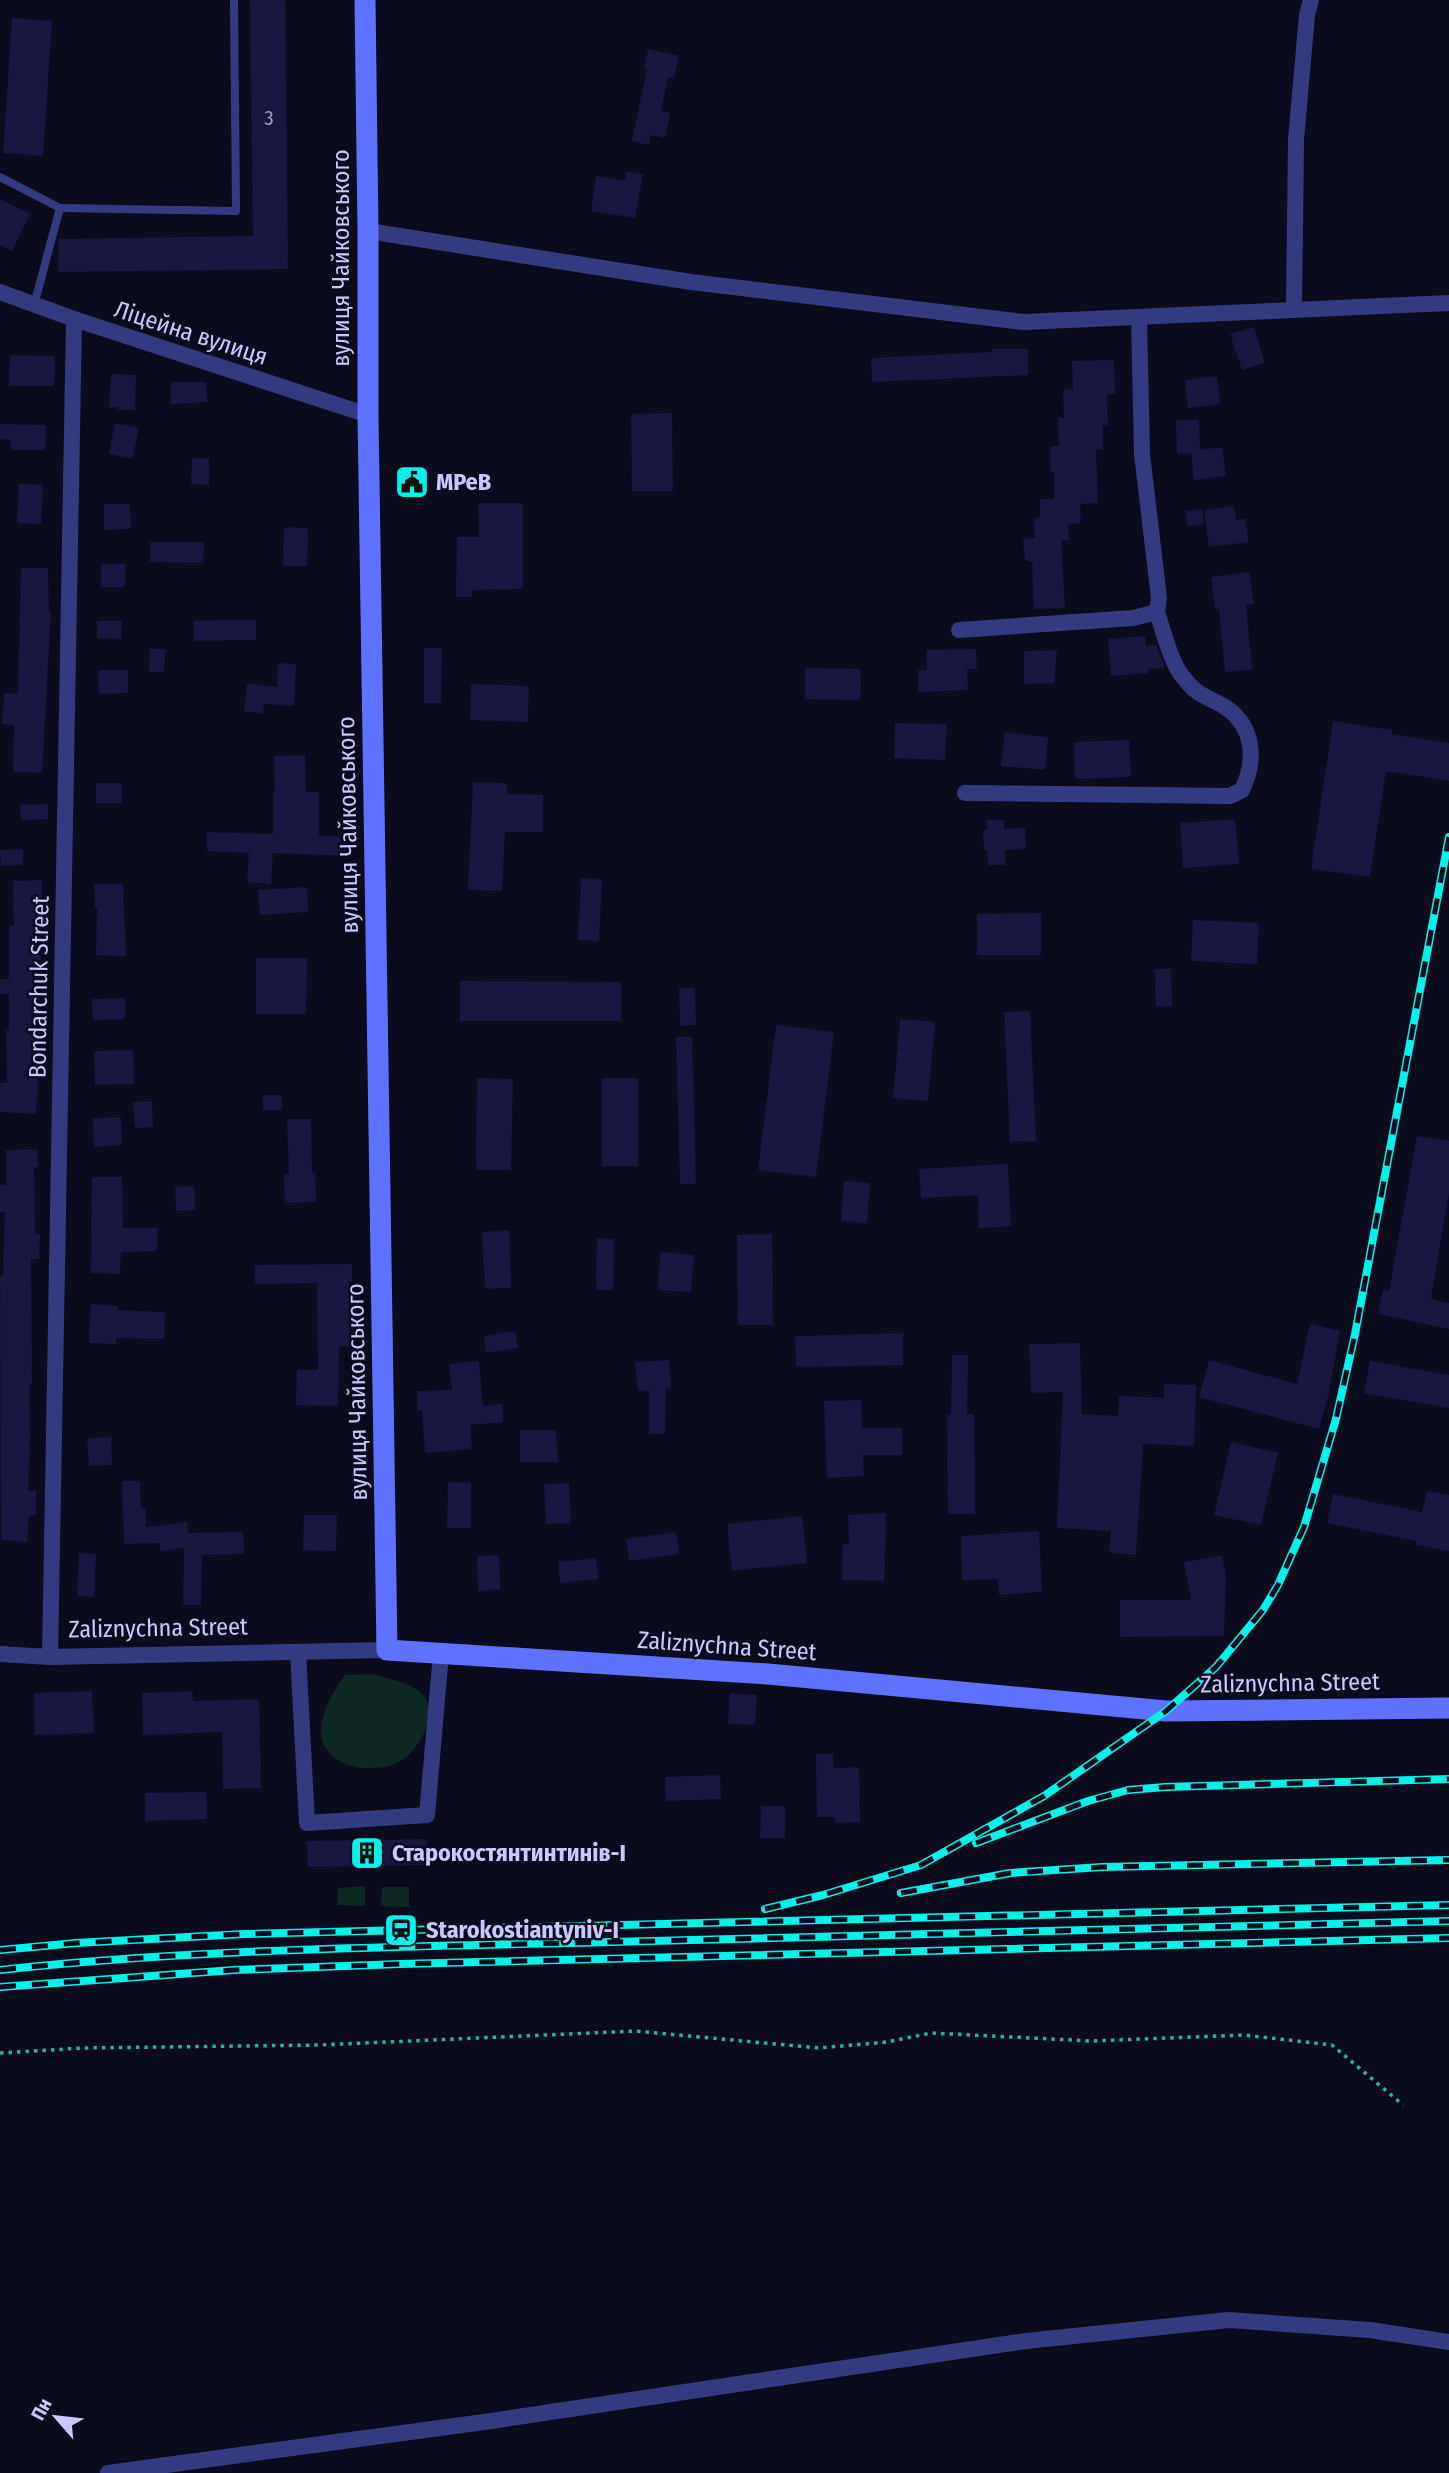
<svg xmlns="http://www.w3.org/2000/svg" width="1449" height="2473" font-family="'Fira Sans Condensed',sans-serif">
<style>
.green{fill:#0e2824}
.building{fill:#191640}
.lines{fill:none;stroke-linecap:round;stroke-linejoin:round}
.path{stroke:#27b497;stroke-width:3.5;stroke-dasharray:3.5 5;stroke-linecap:butt}
.lane{stroke:#333b80;stroke-width:8}
.street{stroke:#333b80;stroke-width:16}
.secondary{stroke:#5f72ff;stroke-width:21}
.rail-casing{stroke:#00f3e8;stroke-width:8}
.rail{stroke:#0b0b1e;stroke-width:5;stroke-dasharray:16;stroke-linecap:butt}
.labels{text-anchor:middle;dominant-baseline:central;stroke-width:5;stroke-linejoin:round;paint-order:stroke}
.number-label{font-size:21px;fill:#9c9dcf}
.street-label{font-size:24px;fill:#c8caff;stroke:#0b0b1e}
.poi-label{font-size:24px;font-weight:bold;fill:#c8caff;stroke:#0b0b1e;text-anchor:start}
</style>
<rect width="100%" height="100%" fill="#0b0b1e"/>
<g class="green">
<path d="M372 1674C386 1678 412 1683 422 1694 441 1712 418 1753 399 1762 376 1773 340 1770 326 1749 312 1726 331 1694 345 1675Z"/>
<polygon points="365,1886 365,1906 337,1905 338,1888"/>
<polygon points="382,1887 409,1887 409,1907 381,1906"/>
</g>
<g class="building">
<polygon points="250,0 285,0 288,269 58,272 59,239 253,236"/>
<polygon points="12,18 52,21 43,156 3,153"/>
<polygon points="648,49 679,56 674,78 668,77 661,111 670,113 665,138 651,135 649,145 632,141 647,69 644,69"/>
<polygon points="626,172 643,174 635,218 591,211 596,176 625,181"/>
<polygon points="0,199 30,214 12,251 0,245"/>
<polygon points="1254,327 1265,363 1242,370 1230,334"/>
<polygon points="992,349 1028,349 1028,375 872,382 871,358 991,352"/>
<polygon points="10,355 55,356 54,386 9,386"/>
<polygon points="1114,360 1115,394 1107,394 1108,425 1102,425 1103,450 1096,450 1098,503 1080,504 1081,523 1068,524 1069,540 1061,540 1065,608 1034,609 1032,562 1025,560 1023,539 1035,538 1034,519 1040,517 1040,499 1054,499 1054,473 1051,472 1050,446 1059,446 1058,418 1064,418 1063,390 1073,389 1072,361"/>
<polygon points="111,374 136,375 135,410 118,410 118,407 109,407"/>
<polygon points="1217,376 1220,404 1188,408 1185,380"/>
<polygon points="171,382 206,382 207,402 171,404"/>
<polygon points="672,413 673,491 632,491 631,414"/>
<polygon points="1176,420 1199,420 1200,450 1222,447 1226,476 1194,480 1191,453 1177,454"/>
<polygon points="115,423 139,428 132,459 109,454"/>
<polygon points="0,424 46,425 45,450 11,450 11,440 0,439"/>
<polygon points="192,458 209,459 209,485 191,484"/>
<polygon points="19,484 43,485 41,524 17,523"/>
<polygon points="478,503 523,503 523,589 472,590 472,597 456,597 457,537 479,537"/>
<polygon points="104,504 130,504 131,529 104,530"/>
<polygon points="1234,506 1236,520 1245,518 1249,542 1209,547 1204,510"/>
<polygon points="1202,509 1204,524 1188,526 1185,511"/>
<polygon points="284,527 308,528 307,566 283,566"/>
<polygon points="150,542 204,542 203,563 150,562"/>
<rect x="101" y="564" width="24" height="23"/>
<polygon points="21,568 48,568 49,612 51,612 42,773 13,772 14,725 2,724 4,693 18,694"/>
<polygon points="1249,572 1254,604 1246,605 1252,669 1225,672 1219,609 1215,609 1211,577"/>
<polygon points="224,620 256,620 256,640 194,641 194,621"/>
<polygon points="97,621 122,621 121,639 97,638"/>
<polygon points="1145,636 1146,646 1156,645 1165,668 1148,669 1148,673 1111,676 1108,639"/>
<polygon points="424,648 442,648 441,703 424,703"/>
<polygon points="150,649 165,649 164,672 149,672"/>
<polygon points="976,649 977,669 967,669 968,690 918,692 918,670 927,670 926,650"/>
<polygon points="1057,650 1054,683 1024,684 1024,651"/>
<polygon points="278,663 296,664 294,706 264,704 263,714 244,711 247,683 277,687"/>
<polygon points="805,668 861,669 860,700 805,699"/>
<polygon points="98,670 128,670 128,693 99,694"/>
<polygon points="471,684 529,686 528,722 470,720"/>
<polygon points="1333,721 1392,730 1392,734 1449,743 1449,781 1386,771 1370,877 1311,869"/>
<polygon points="895,723 947,724 945,760 894,758"/>
<polygon points="1005,732 1048,737 1045,770 1001,766"/>
<polygon points="1129,740 1131,777 1075,779 1074,742"/>
<polygon points="305,755 306,792 319,792 319,836 353,837 352,856 273,853 271,884 247,882 249,853 207,851 207,832 273,834 273,792 275,792 274,756"/>
<polygon points="473,782 507,783 507,794 543,795 543,832 505,832 502,891 468,890"/>
<rect x="96" y="783" width="26" height="20"/>
<polygon points="48,804 48,819 21,820 20,805"/>
<polygon points="1235,819 1239,864 1183,868 1180,823"/>
<polygon points="987,820 1004,820 1004,829 1025,828 1026,849 1005,850 1005,865 988,865 987,850 984,851 983,830 987,830"/>
<polygon points="23,849 23,865 1,866 0,850"/>
<polygon points="581,878 602,879 599,941 578,940"/>
<polygon points="42,880 40,1012 35,1012 38,1085 36,1114 0,1112 0,1083 7,1083 6,1030 9,1030 9,994 0,994 0,979 9,979 9,926 14,926 13,881"/>
<polygon points="94,884 123,884 126,956 96,955 97,908 95,908"/>
<polygon points="307,887 308,912 260,915 258,890"/>
<polygon points="1041,913 1041,955 977,955 977,914"/>
<polygon points="1193,920 1259,923 1257,964 1191,961"/>
<polygon points="256,958 307,958 306,1014 256,1014"/>
<polygon points="1155,969 1171,969 1172,1006 1156,1007"/>
<polygon points="460,981 621,982 621,1021 460,1021"/>
<polygon points="679,988 695,988 696,1025 680,1026"/>
<polygon points="125,998 125,1019 93,1020 92,999"/>
<polygon points="1030,1011 1036,1141 1010,1142 1004,1012"/>
<polygon points="900,1019 935,1022 928,1101 893,1098"/>
<polygon points="776,1025 834,1032 816,1177 758,1170"/>
<polygon points="676,1037 692,1037 696,1184 680,1184"/>
<polygon points="133,1050 134,1084 95,1085 94,1051"/>
<polygon points="477,1078 513,1079 511,1170 476,1170"/>
<rect x="602" y="1078" width="36" height="88"/>
<rect x="263" y="1095" width="19" height="15"/>
<polygon points="152,1101 153,1127 135,1128 133,1102"/>
<polygon points="121,1117 122,1145 94,1147 93,1118"/>
<polygon points="287,1119 311,1119 312,1173 315,1173 316,1202 285,1203 284,1174 289,1174"/>
<polygon points="1417,1136 1449,1141 1449,1193 1431,1299 1449,1303 1449,1329 1378,1314 1383,1290 1389,1291"/>
<polygon points="37,1149 38,1167 34,1167 35,1234 40,1234 39,1259 31,1259 32,1384 29,1385 30,1436 28,1491 36,1491 36,1515 29,1515 27,1542 1,1540 0,1276 3,1276 5,1212 0,1212 0,1185 6,1185 6,1150"/>
<polygon points="1008,1164 1011,1226 979,1228 978,1195 921,1198 919,1169"/>
<polygon points="92,1177 122,1177 123,1228 157,1228 157,1251 121,1252 120,1274 91,1273"/>
<polygon points="844,1181 870,1183 867,1223 841,1221"/>
<polygon points="194,1186 195,1210 176,1211 175,1187"/>
<polygon points="509,1230 511,1288 485,1289 482,1232"/>
<polygon points="772,1234 773,1325 738,1325 737,1235"/>
<polygon points="597,1238 614,1239 613,1290 596,1290"/>
<polygon points="660,1252 694,1255 691,1292 658,1290"/>
<polygon points="352,1264 352,1282 349,1282 350,1346 339,1346 338,1406 296,1405 297,1370 318,1370 317,1283 255,1284 255,1265"/>
<polygon points="91,1304 118,1306 118,1310 165,1312 164,1339 117,1338 116,1344 89,1343"/>
<polygon points="1310,1324 1340,1331 1329,1392 1319,1429 1199,1397 1209,1360 1297,1384"/>
<polygon points="515,1331 518,1348 486,1353 484,1336"/>
<polygon points="903,1333 903,1365 796,1367 795,1336"/>
<polygon points="1080,1343 1082,1414 1118,1416 1119,1396 1164,1398 1164,1384 1196,1385 1194,1446 1143,1444 1136,1555 1109,1553 1111,1531 1057,1528 1063,1392 1031,1393 1029,1344"/>
<polygon points="952,1355 968,1355 967,1414 974,1414 975,1514 948,1514 947,1415 951,1415"/>
<polygon points="669,1360 671,1388 666,1389 665,1434 649,1434 649,1390 638,1391 635,1362"/>
<polygon points="479,1361 483,1406 502,1404 503,1422 470,1425 472,1449 425,1453 422,1410 417,1410 417,1391 452,1390 449,1364"/>
<polygon points="1370,1361 1449,1375 1449,1408 1364,1393"/>
<polygon points="861,1400 862,1428 902,1428 902,1455 863,1455 864,1476 827,1478 824,1401"/>
<polygon points="520,1430 556,1430 558,1462 520,1462"/>
<polygon points="111,1437 112,1465 89,1466 87,1438"/>
<polygon points="1231,1442 1278,1453 1261,1525 1214,1515"/>
<polygon points="122,1481 140,1481 141,1509 146,1509 146,1527 187,1522 188,1533 243,1532 244,1554 202,1555 201,1605 183,1605 184,1548 160,1551 159,1543 124,1544"/>
<polygon points="448,1482 471,1483 471,1528 447,1528"/>
<polygon points="569,1483 571,1523 546,1524 544,1484"/>
<polygon points="1427,1491 1449,1495 1449,1551 1416,1545 1416,1541 1327,1523 1333,1494 1422,1512"/>
<polygon points="886,1513 884,1581 842,1580 843,1544 849,1544 848,1515"/>
<polygon points="304,1515 337,1515 336,1551 303,1550"/>
<polygon points="802,1516 807,1563 732,1571 727,1524"/>
<polygon points="1039,1531 1042,1592 999,1595 998,1579 962,1580 961,1536"/>
<polygon points="676,1532 679,1554 629,1561 626,1539"/>
<polygon points="79,1553 96,1554 94,1597 77,1596"/>
<polygon points="499,1555 500,1589 478,1591 477,1556"/>
<polygon points="1222,1555 1226,1577 1224,1636 1120,1637 1120,1600 1191,1600 1184,1562"/>
<polygon points="596,1558 598,1579 560,1583 558,1562"/>
<polygon points="92,1691 94,1733 35,1735 34,1693"/>
<polygon points="192,1691 193,1701 259,1699 261,1788 223,1789 222,1732 143,1735 142,1693"/>
<polygon points="730,1693 757,1695 755,1725 728,1724"/>
<polygon points="816,1754 833,1754 834,1768 859,1767 860,1822 835,1823 835,1817 817,1817"/>
<polygon points="720,1775 721,1799 666,1801 665,1777"/>
<polygon points="206,1792 207,1819 145,1821 145,1793"/>
<polygon points="761,1806 785,1806 785,1838 760,1838"/>
<polygon points="427,1839 427,1865 308,1867 307,1841"/>
</g>
<g class="lines">
<polyline class="path" points="0,2053 82,2048 320,2045 635,2031 819,2048 887,2042 931,2033 1091,2041 1244,2035 1332,2045 1403,2105"/>
<g class="lane">
<polyline points="0,177 60,208 34,305"/>
<polyline points="60,208 236,211 234,0"/>
</g>
<g class="street">
<polyline points="368,231 691,282 1023,322 1449,303"/>
<polyline points="0,292 74,319 368,415"/>
<polyline points="1294,310 1296,140 1307,15 1311,0"/>
<polyline points="959,630 1133,618 1157,612 1159,598 1142,454 1139,317"/>
<path d="M965 793 1230 796 1242 790C1257 759 1254 724 1222 705 1203 695 1197 695 1183 677 1171 663 1163 630 1157 612"/>
<polyline points="298,1652 307,1823 427,1815 441,1653"/>
<polyline points="0,1654 50,1657 387,1650"/>
<polyline points="50,1657 74,319"/>
<polyline points="108,2473 484,2422 1026,2341 1229,2320 1370,2330 1449,2342"/>
</g>
<polyline class="secondary" points="365,0 368,231 368,415 387,1650 768,1674 1166,1711 1449,1708"/>
<g class="rail-casing">
<g id="rail">
<polyline points="976,1843 1088,1801 1128,1790 1165,1787 1449,1779"/>
<polyline points="901,1893 1010,1873 1102,1867 1449,1860"/>
<polyline points="765,1909 823,1895 921,1865 1044,1796 1166,1711 1216,1667 1263,1610 1278,1585 1304,1527 1336,1419 1355,1334 1449,837"/>
<polyline points="0,1950 76,1943 244,1934 1449,1905"/>
<path d="M0 1970C203 1948 408 1947 611 1942 891 1935 1170 1928 1449 1921"/>
<polyline points="0,1987 234,1970 400,1964 1449,1938"/>
</g>
</g>
<use href="#rail" class="rail"/>
</g>
<defs>
<g id="civic-square" transform="scale(1.75)"><rect x="-9" y="-9" width="18" height="18" rx="4" fill="#00f3e8" stroke="#0b0b1e"/><path d="M-.6-6.5H3V-4.5H.6V-3L4-1V1h2V6H-6V1h2V-1L-.6-3ZM-1.2 2.5V6h2.4V2.5Z" fill="#111"/></g>
<g id="building-square" transform="scale(1.75)"><rect x="-9" y="-9" width="18" height="18" rx="4" fill="#00f3e8" stroke="#0b0b1e"/><path d="M-4-6H4V6H1V3H-1V6H-4ZM-2.5-4.3h1.7v1.8h-1.7ZM.8-4.3h1.7v1.8H.8ZM-2.5-1h1.7V.8h-1.7ZM.8-1h1.7V.8H.8Z" fill="#111"/></g>
<g id="station-square" transform="scale(1.75)"><rect x="-9" y="-9" width="18" height="18" rx="4" fill="#00f3e8" stroke="#0b0b1e"/><path d="M-3-6H3Q5-6 5-4V2Q5 4 3 4L4.5 6H3L1.5 4h-3L-3 6H-4.5L-3 4Q-5 4-5 2V-4Q-5-6-3-6ZM-3.5-4v3h7v-3ZM-3.5 1v1.5H-2V1ZM2 1v1.5H3.5V1Z" fill="#111"/></g>
</defs>
<g fill-rule="evenodd">
<use href="#civic-square" x="412" y="482"/>
<use href="#building-square" x="367" y="1853"/>
<use href="#station-square" x="401" y="1930"/>
</g>
<g class="labels">
<g class="number-label">
<text x="269" y="118">3</text>
</g>
<g class="street-label">
<text transform="translate(341 258) rotate(-90)">вулиця Чайковського</text>
<text transform="translate(191 333) rotate(18)">Ліцейна вулиця</text>
<text transform="translate(348 825) rotate(-91)">вулиця Чайковського</text>
<text transform="translate(39 987) rotate(-89)">Bondarchuk Street</text>
<text transform="translate(357 1392) rotate(-91)">вулиця Чайковського</text>
<text transform="translate(158 1628) rotate(-1)">Zaliznychna Street</text>
<text transform="translate(727 1646) rotate(4)">Zaliznychna Street</text>
<text transform="translate(1290 1683) rotate(-1)">Zaliznychna Street</text>
</g>
<g class="poi-label">
<text x="436" y="482">МРеВ</text>
<text x="392" y="1853">Старокостянтинтинів-І</text>
<text x="426" y="1930">Starokostiantyniv-I</text>
</g>
</g>
<g transform="translate(56 2417) rotate(298)" stroke="#0b0b1e" stroke-width="5" paint-order="stroke">
<path d="M0-5L12 26L0 18L-12 26Z" fill="#c8caff"/>
<text y="-10" font-size="19" font-weight="bold" text-anchor="middle" fill="#c8caff">Пн</text>
</g>
</svg>
